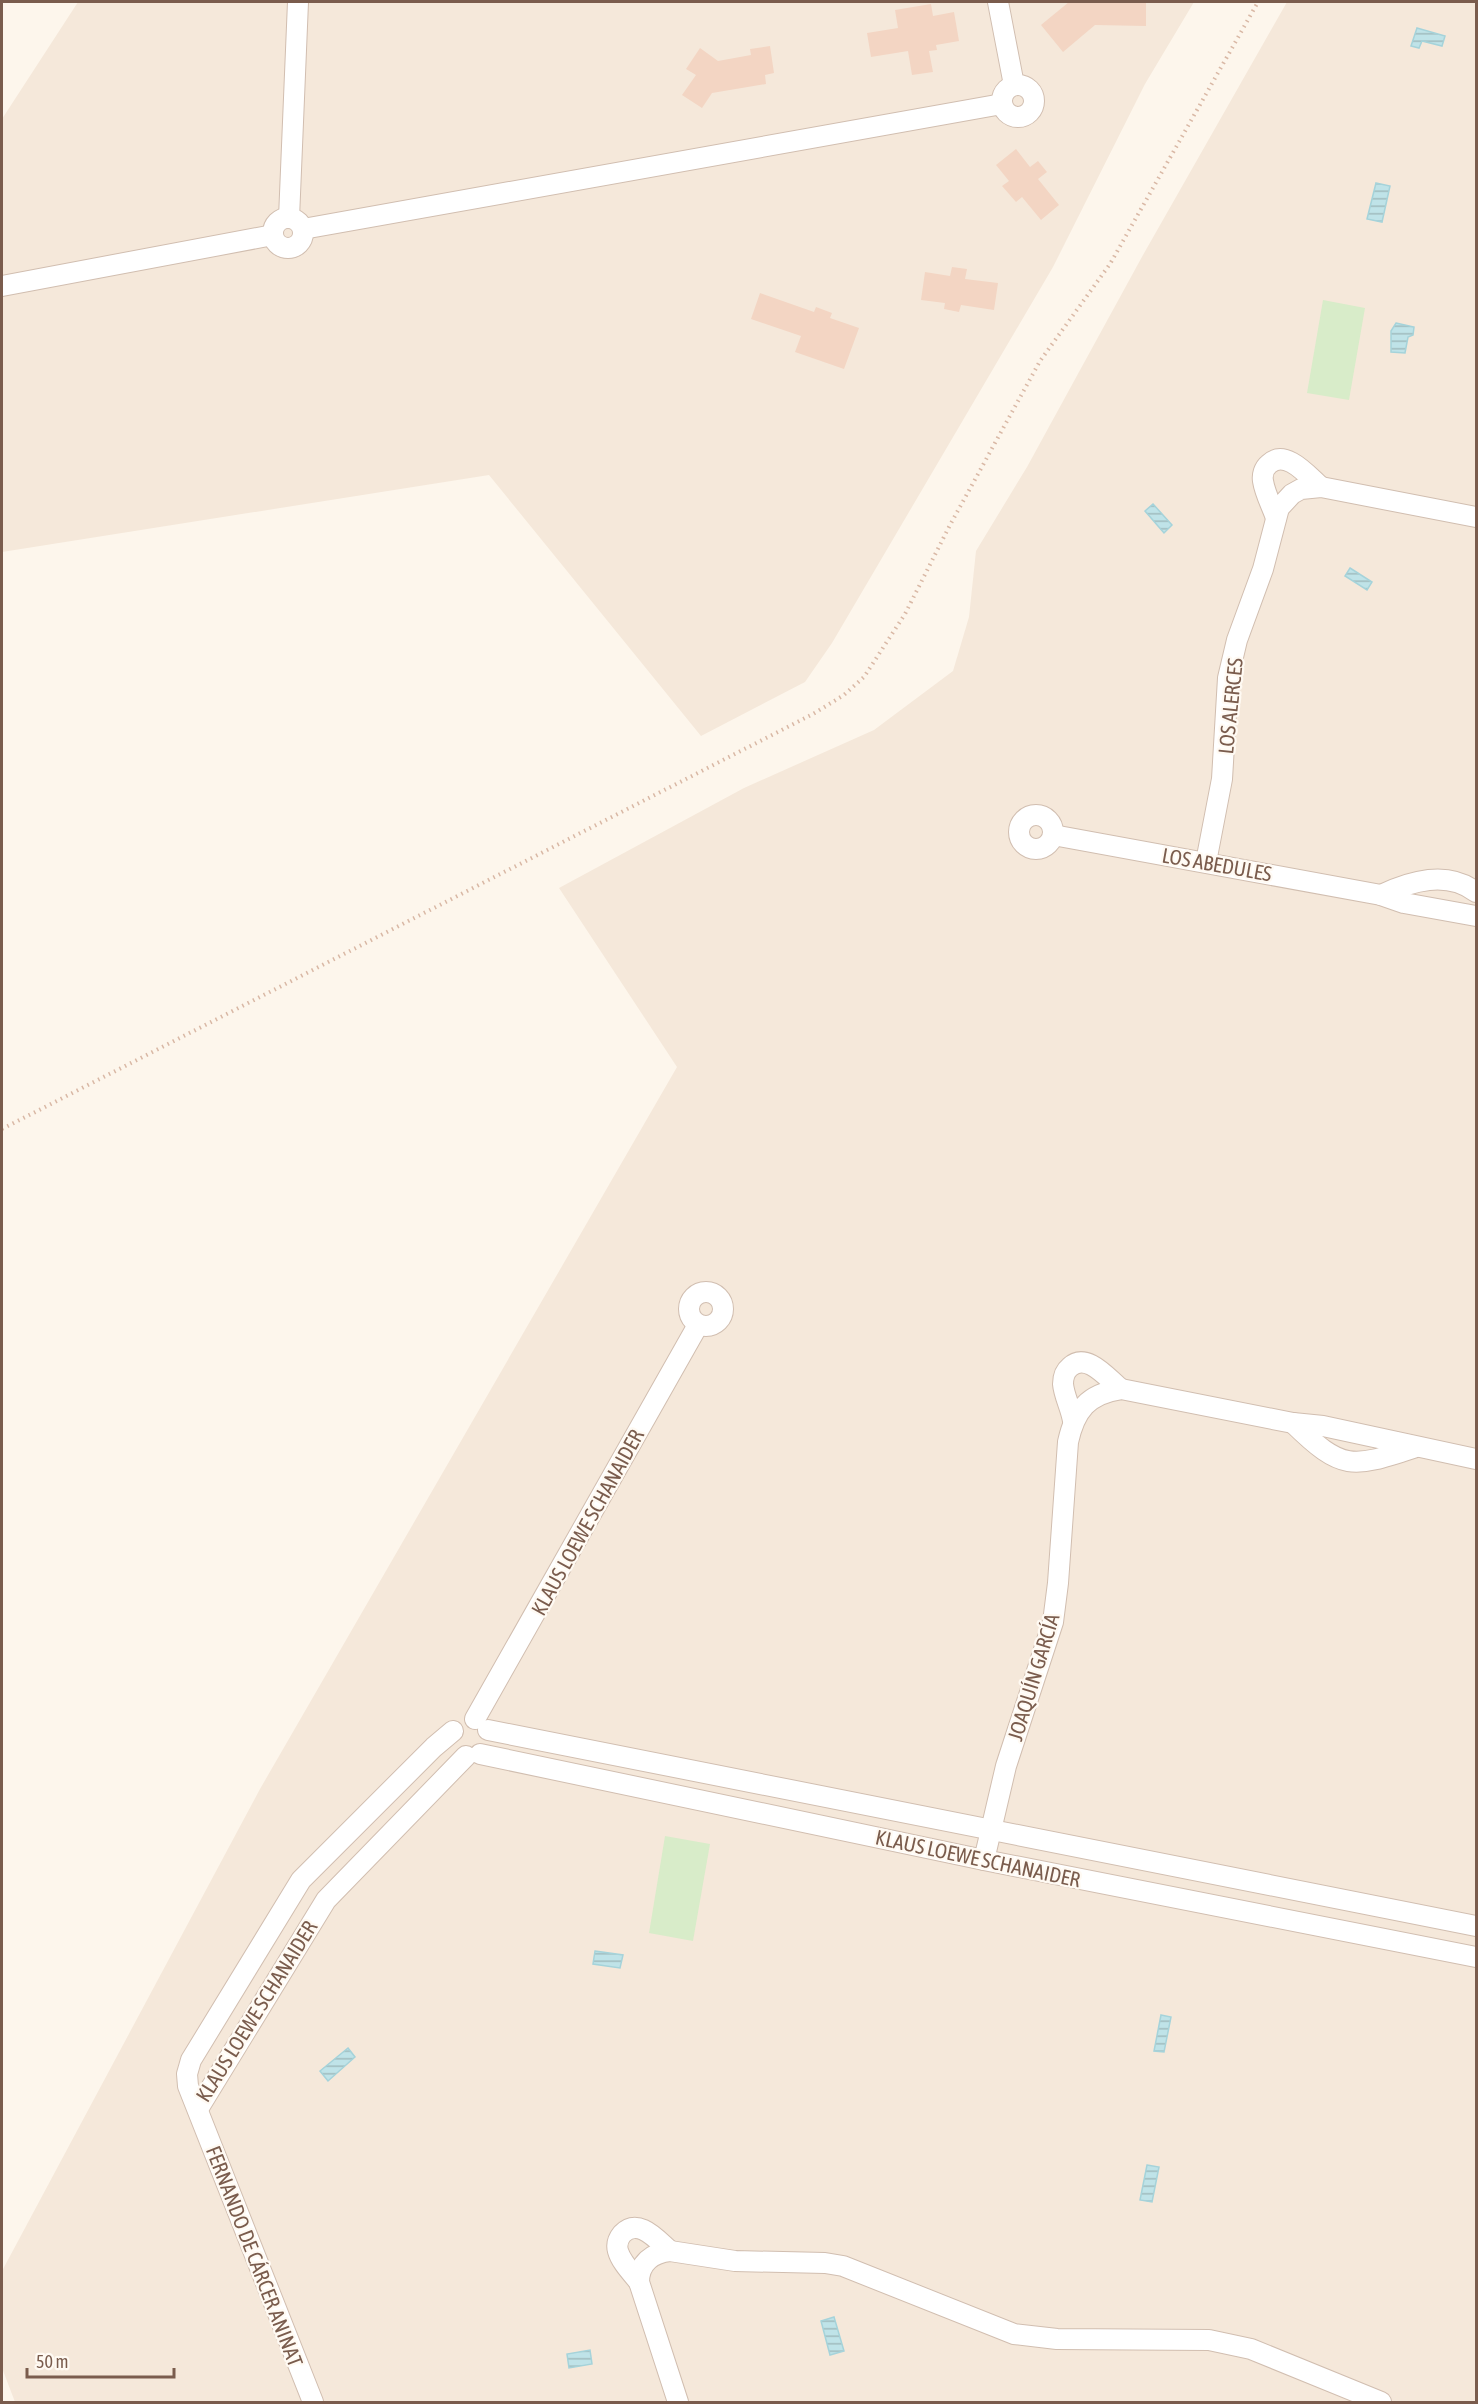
<svg xmlns="http://www.w3.org/2000/svg" width="1478" height="2404" font-family="'Asap Condensed',sans-serif">
<style>
.residential{fill:#f5e8da}
.grass{fill:#d8ecc9}
.water{fill:url(#water-rules);stroke:#a5d3da;stroke-width:1.5}
.building{fill:#f3d5c3}
.lines{fill:none;stroke-linecap:round;stroke-linejoin:round}
.street-casing{stroke:#d1beb0;stroke-width:22}
.path{stroke:#d9b8a5;stroke-width:4;stroke-dasharray:1.5 4.5;stroke-linecap:butt}
.street{stroke:#fff;stroke-width:20}
.labels{text-anchor:middle;dominant-baseline:central;stroke-width:4.5;stroke-linejoin:round;paint-order:stroke}
.street-label{font-size:21px;fill:#7a5c4d;stroke:#fffaf3}
</style>
<defs>
<pattern id="water-rules" width="6" height="5" patternUnits="userSpaceOnUse" patternTransform="scale(1.5)"><rect width="6" height="5" fill="#bfe3e8"/><path d="M0 2.5h6" fill="none" stroke="#a0bbbe"/></pattern>
</defs>
<rect width="100%" height="100%" fill="#fdf6ec"/>
<g class="residential">
<polygon points="78,2 1194,2 1145,84 1053,267 832,643 805,682 701,736 489,475 2,552 2,119"/>
<polygon points="1287,2 1476,2 1476,2402 15,2402 2,2368 2,2271 260,1789 677,1067 559,888 744,788 874,730 953,671 969,617 976,551 1027,467 1143,255"/>
</g>
<g class="grass">
<polygon points="1323,300 1365,308 1349,400 1307,393"/>
<polygon points="665,1836 710,1844 693,1941 649,1933"/>
</g>
<g class="water">
<polygon points="1417,28 1445,36 1442,46 1422,41 1419,48 1411,46"/>
<polygon points="1376,183 1390,186 1382,222 1367,219"/>
<polygon points="1396,323 1414,327 1413,335 1408,337 1405,353 1391,352 1391,331"/>
<polygon points="1153,504 1172,525 1164,533 1145,511"/>
<polygon points="1350,568 1372,582 1367,590 1345,576"/>
<polygon points="595,1951 623,1955 620,1968 593,1964"/>
<polygon points="1161,2015 1171,2017 1164,2052 1154,2051"/>
<polygon points="348,2048 355,2057 328,2081 320,2071"/>
<polygon points="1147,2165 1159,2167 1152,2202 1140,2200"/>
<polygon points="834,2317 844,2351 830,2355 821,2321"/>
<polygon points="590,2350 592,2364 569,2368 567,2354"/>
</g>
<g class="building">
<polygon points="1069,2 1146,2 1146,26 1095,25 1063,52 1041,25"/>
<polygon points="931,4 933,16 954,12 959,41 936,45 937,50 929,51 933,72 912,75 908,51 871,57 867,33 898,28 895,10"/>
<polygon points="770,46 774,73 765,75 766,84 712,93 702,108 682,95 696,75 686,69 700,48 718,61 751,55 750,49"/>
<polygon points="1016,149 1030,167 1038,161 1047,172 1038,179 1059,205 1041,220 1022,197 1016,202 1002,186 1009,181 996,165"/>
<polygon points="952,267 967,269 965,279 998,283 994,310 961,305 959,312 944,309 945,303 921,300 925,272 950,276"/>
<polygon points="760,293 814,312 816,307 832,313 830,318 859,328 844,369 795,352 801,336 751,319"/>
</g>
<g class="lines">
<g class="street-casing">
<g id="street">
<polyline points="998,2 1014,85"/>
<circle cx="1018" cy="101" r="16"/>
<circle cx="288" cy="233" r="15"/>
<polyline points="289,218 298,2"/>
<polyline points="303,229 1002,104"/>
<polyline points="2,286 273,235"/>
<path d="M1276 518C1272 506 1265 494 1263 481 1262 475 1264 468 1269 464 1286 448 1309 477 1321 487"/>
<circle cx="1036" cy="832" r="17"/>
<polyline points="1053,835 1381,895 1404,903 1476,916"/>
<polyline points="1206,862 1222,779 1228,678 1237,640 1263,569 1279,508 1292,494 1301,489 1321,487 1476,517"/>
<path d="M1381 895C1411 881 1447 870 1476 892"/>
<circle cx="706" cy="1309" r="17"/>
<path d="M1073 1421C1071 1408 1064 1396 1063 1384 1063 1378 1065 1371 1070 1367 1087 1351 1109 1380 1121 1389"/>
<path d="M1293 1423C1343 1472 1352 1468 1416 1447"/>
<polyline points="475,1719 698,1325"/>
<polyline points="488,1730 1476,1926"/>
<polyline points="480,1754 984,1860 1476,1957"/>
<path d="M984 1860 1006 1766 1053 1622 1058 1583 1068 1442C1075 1410 1088 1394 1121 1389L1293 1423 1323 1426 1476 1459"/>
<polyline points="198,2109 326,1900 466,1756"/>
<path d="M639 2282C632 2273 621 2262 618 2251 616 2244 618 2239 622 2234 639 2217 657 2240 670 2251"/>
<polyline points="313,2402 188,2086 187,2074 191,2060 301,1880 434,1747 453,1731"/>
<path d="M678 2402 639 2282C639 2263 652 2253 670 2251L735 2261 825 2263 843 2266 1014 2334 1057 2339 1209 2340 1251 2349 1381 2402"/>
</g>
</g>
<polyline class="path" points="2,1129 813,714 844,695 864,677 905,614 950,525 1040,361 1110,264 1258,2"/>
<use href="#street" class="street"/>
</g>
<g class="labels">
<g class="street-label">
<text transform="translate(1230 706) rotate(-84)">LOS ALERCES</text>
<text transform="translate(1217 864) rotate(10)">LOS ABEDULES</text>
<text transform="translate(587 1522) rotate(-61)">KLAUS LOEWE SCHANAIDER</text>
<text transform="translate(1033 1677) rotate(-73)">JOAQUÍN GARCÍA</text>
<text transform="translate(978 1858) rotate(12)">KLAUS LOEWE SCHANAIDER</text>
<text transform="translate(256 2011) rotate(-58)">KLAUS LOEWE SCHANAIDER</text>
<text transform="translate(255 2256) rotate(69)">FERNANDO DE CÁRCER ANINAT</text>
</g>
</g>
<rect width="1478" height="2404" fill="none" stroke="#7a5c4d" stroke-width="6"/>
<path d="M27 2368v9h147v-9" fill="none" stroke="#7a5c4d" stroke-width="3"/>
<text x="36" y="2368" font-size="18" fill="#7a5c4d" stroke="#fffaf3" stroke-width="4.5" paint-order="stroke">50 m</text>
</svg>
